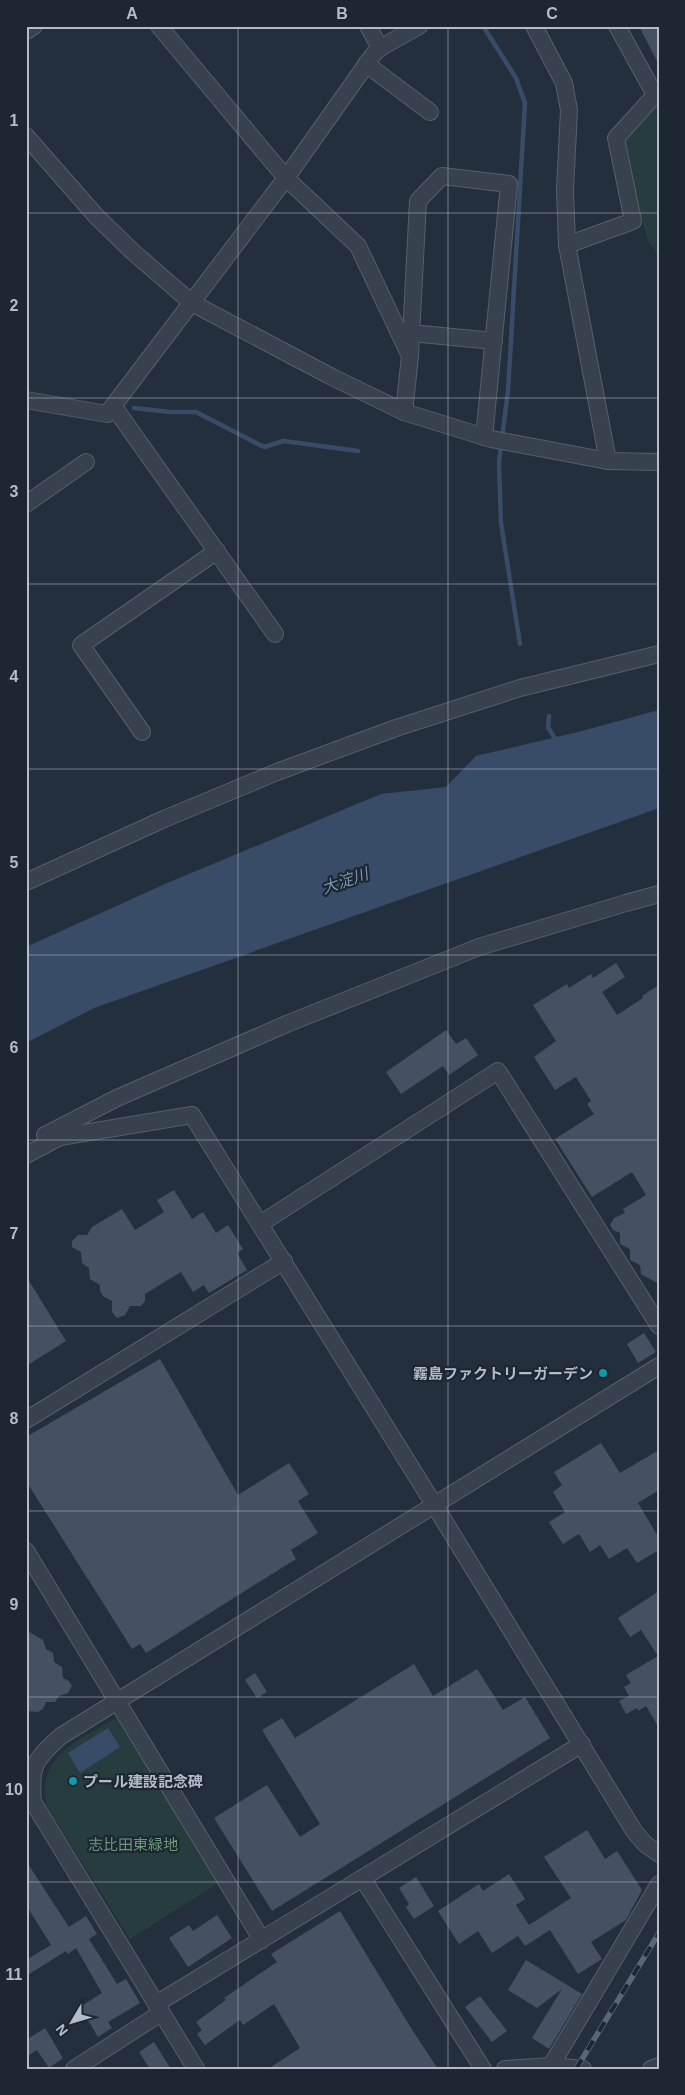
<svg xmlns="http://www.w3.org/2000/svg" width="685" height="2095" font-family="Arial,'Noto Sans JP',sans-serif">
<style>
.green{fill:#263c3f}
.water{fill:#394c67}
.lines{fill:none;stroke-linecap:round;stroke-linejoin:round}
.stream{stroke:#394c67;stroke-width:4.5}
.building{fill:#455162}
.minor-casing{stroke:#565f6c;stroke-width:18}
.minor{stroke:#38414e;stroke-width:16}
.rail-casing{stroke:#5a6575;stroke-width:5.5}
.rail{stroke:#1d2633;stroke-width:4;stroke-dasharray:11;stroke-linecap:butt}
.grid{fill:none;stroke:#b4bcc9;stroke-width:1;stroke-opacity:0.55}
.culture-dot{fill:#0f9aa8;stroke:#1d2633;stroke-width:2}
.labels{text-anchor:middle;dominant-baseline:central;stroke-width:4.5;stroke-linejoin:round;paint-order:stroke}
.poi-label{font-size:15px;font-weight:bold;fill:#b4bcc9;stroke:#1d2633;text-anchor:end}
.park-label{font-size:15px;fill:#6b9a76;stroke:#1d2633}
.water-label{font-size:16px;font-style:italic;fill:#7c92b1;stroke:#1d2633}
.neatline{fill:none;stroke:#b4bcc9;stroke-width:2}
.grid-label{font-size:16px;text-anchor:middle;font-weight:bold;fill:#b4bcc9}
</style>
<rect width="100%" height="100%" fill="#242f3e"/>
<g class="green">
<polygon points="659,100 659,257 648,241 627,162 624,139"/>
<path d="M116 1718 220 1882 130 1939 46 1805C38 1753 79 1741 116 1718Z"/>
</g>
<g class="water">
<polygon points="659,710 659,808 94,1008 26,1043 26,947 165,884 381,794 446,787 476,756 578,732"/>
<polygon points="108,1728 120,1747 80,1773 68,1753"/>
</g>
<g class="lines">
<g class="stream">
<polyline points="483,26 516,78 525,103 508,391 502,438"/>
<polyline points="134,408 170,412 196,412 264,447 284,441 358,451"/>
<polyline points="501,445 499,463 501,523 520,644"/>
<polyline points="549,716 548,727 557,742"/>
</g>
</g>
<g class="building">
<polygon points="639,26 659,26 659,65"/>
<polygon points="616,963 625,977 602,992 617,1015 643,998 642,996 659,985 659,1284 641,1274 640,1265 630,1260 630,1249 620,1244 620,1233 613,1230 610,1225 614,1218 625,1213 623,1209 646,1195 632,1172 592,1197 555,1139 594,1114 587,1104 591,1101 576,1077 555,1090 534,1057 556,1041 533,1005 567,984 569,988 591,974 593,978"/>
<polygon points="446,1030 456,1044 466,1038 478,1055 449,1075 443,1066 401,1094 386,1072"/>
<polygon points="174,1190 192,1219 203,1212 216,1233 228,1225 243,1249 237,1253 247,1270 209,1293 204,1285 193,1292 181,1272 145,1294 145,1301 141,1306 130,1306 125,1315 117,1318 112,1312 112,1301 103,1296 100,1291 100,1285 90,1279 89,1268 82,1263 81,1252 72,1247 72,1241 78,1235 87,1235 92,1227 122,1209 135,1230 164,1212 157,1200"/>
<polygon points="26,1276 66,1341 26,1366"/>
<polygon points="644,1333 656,1352 638,1363 627,1344"/>
<polygon points="160,1359 238,1495 289,1463 309,1494 298,1501 318,1533 291,1550 296,1559 146,1653 140,1644 132,1649 26,1481 26,1437"/>
<polygon points="601,1443 620,1473 659,1450 659,1490 638,1503 659,1538 659,1550 637,1563 627,1548 609,1559 600,1545 590,1552 579,1534 563,1544 549,1522 565,1512 553,1492 562,1485 554,1472"/>
<polygon points="659,1591 659,1728 646,1706 638,1711 637,1708 626,1714 619,1701 629,1696 624,1687 631,1683 626,1675 658,1656 641,1630 630,1637 618,1618"/>
<polygon points="26,1630 43,1640 46,1649 53,1653 54,1662 62,1667 63,1678 69,1681 72,1686 68,1693 59,1696 55,1702 46,1702 43,1709 38,1712 26,1711"/>
<polygon points="414,1664 433,1696 477,1669 503,1710 525,1697 550,1738 272,1911 214,1818 267,1785 300,1837 320,1824 262,1730 282,1718 295,1738"/>
<polygon points="255,1673 267,1692 257,1698 245,1680"/>
<polygon points="587,1830 605,1859 617,1851 642,1890 626,1920 591,1942 602,1959 578,1974 550,1930 525,1946 518,1936 492,1953 478,1931 459,1944 438,1911 479,1884 483,1891 509,1874 525,1899 516,1905 529,1925 571,1898 544,1857"/>
<polygon points="26,1861 69,1927 86,1916 97,1934 89,1939 117,1984 126,1979 140,2003 108,2022 112,2028 98,2037 80,2007 102,1993 76,1948 68,1954 66,1951 26,1976 26,1960 51,1945 26,1905"/>
<polygon points="416,1877 434,1906 414,1919 406,1907 409,1904 399,1888"/>
<polygon points="340,1911 411,2028 438,2069 268,2069 300,2048 274,2004 243,2025 240,2020 205,2045 197,2034 202,2030 196,2022 226,2000 224,1998 277,1962 271,1954"/>
<polygon points="217,1915 232,1938 188,1967 169,1938 189,1925 193,1931"/>
<polygon points="526,1960 582,1994 549,2049 532,2038 562,1989 537,2008 508,1990"/>
<polygon points="480,1996 507,2031 492,2042 465,2007"/>
<polygon points="45,2028 63,2058 49,2068 37,2050 26,2057 26,2040"/>
<polygon points="154,2042 171,2069 150,2069 139,2052"/>
</g>
<g class="lines">
<g class="minor-casing">
<g id="minor">
<polyline points="159,26 286,178 358,246 410,356 404,412"/>
<polyline points="368,26 380,48"/>
<polyline points="534,26 564,83 569,110 565,190 567,245 608,461"/>
<polyline points="26,31 34,26"/>
<polyline points="366,64 430,112"/>
<polyline points="26,136 96,216 133,252 192,303 332,377 404,412 491,439 608,461 659,462"/>
<polyline points="567,245 633,221 616,138 655,95 617,26"/>
<polyline points="411,333 494,341"/>
<polyline points="410,356 418,201 442,176 509,184 484,437"/>
<polyline points="26,400 107,414 286,178 373,55 380,48 419,26"/>
<polyline points="114,407 275,634"/>
<polyline points="26,504 86,462"/>
<polyline points="142,732 81,645 217,551"/>
<polyline points="26,882 164,819 277,772 396,728 520,688 659,654"/>
<polyline points="45,1135 117,1098 289,1023 479,947 626,903 659,894"/>
<polyline points="26,1155 60,1137 192,1115 435,1506 634,1831 645,1844 659,1854"/>
<polyline points="260,1224 498,1071 659,1326"/>
<polyline points="26,1420 284,1261"/>
<polyline points="26,1551 262,1940"/>
<polyline points="363,1879 483,2069"/>
<polyline points="156,2004 582,1744"/>
<polyline points="74,2069 161,2013"/>
<path d="M196 2069 33 1802C30 1766 34 1760 61 1736L659 1366"/>
<polyline points="505,2069 551,2066 583,2069"/>
<polyline points="549,2069 659,1884"/>
<polyline points="651,2069 659,2066"/>
</g>
</g>
<use href="#minor" class="minor"/>
<g class="rail-casing">
<polyline id="rail" points="576,2069 659,1933"/>
</g>
<use href="#rail" class="rail"/>
</g>
<path class="grid" d="M238 26V2069M448 26V2069M26 213H659M26 398H659M26 584H659M26 769H659M26 955H659M26 1140H659M26 1326H659M26 1511H659M26 1697H659M26 1882H659"/>
<g class="culture-dot">
<circle cx="603" cy="1373" r="5"/>
<circle cx="73" cy="1781" r="5"/>
</g>
<g class="labels">
<g class="poi-label">
<text x="593" y="1373">霧島ファクトリーガーデン</text>
<text x="83" y="1781" text-anchor="start">プール建設記念碑</text>
</g>
<g class="park-label">
<text x="133" y="1844">志比田東緑地</text>
</g>
<g class="water-label">
<text transform="translate(345 881) rotate(-19)">大淀川</text>
</g>
</g>
<rect width="685" height="2095" fill="none" stroke="#1d2633" stroke-width="55"/>
<g transform="translate(72 2022) rotate(232)" stroke="#1d2633" stroke-width="4" paint-order="stroke">
<path d="M0-4L9 19L0 12L-9 19Z" fill="#b4bcc9"/>
<text y="-8" font-size="14" font-weight="bold" text-anchor="middle" fill="#b4bcc9">N</text>
</g>
<rect x="28" y="28" width="630" height="2040" class="neatline"/>
<g class="grid-label">
<text x="132" y="19">A</text>
<text x="342" y="19">B</text>
<text x="552" y="19">C</text>
<text x="14" y="126">1</text>
<text x="14" y="311">2</text>
<text x="14" y="497">3</text>
<text x="14" y="682">4</text>
<text x="14" y="868">5</text>
<text x="14" y="1053">6</text>
<text x="14" y="1239">7</text>
<text x="14" y="1424">8</text>
<text x="14" y="1610">9</text>
<text x="14" y="1795">10</text>
<text x="14" y="1980">11</text>
</g>
</svg>
